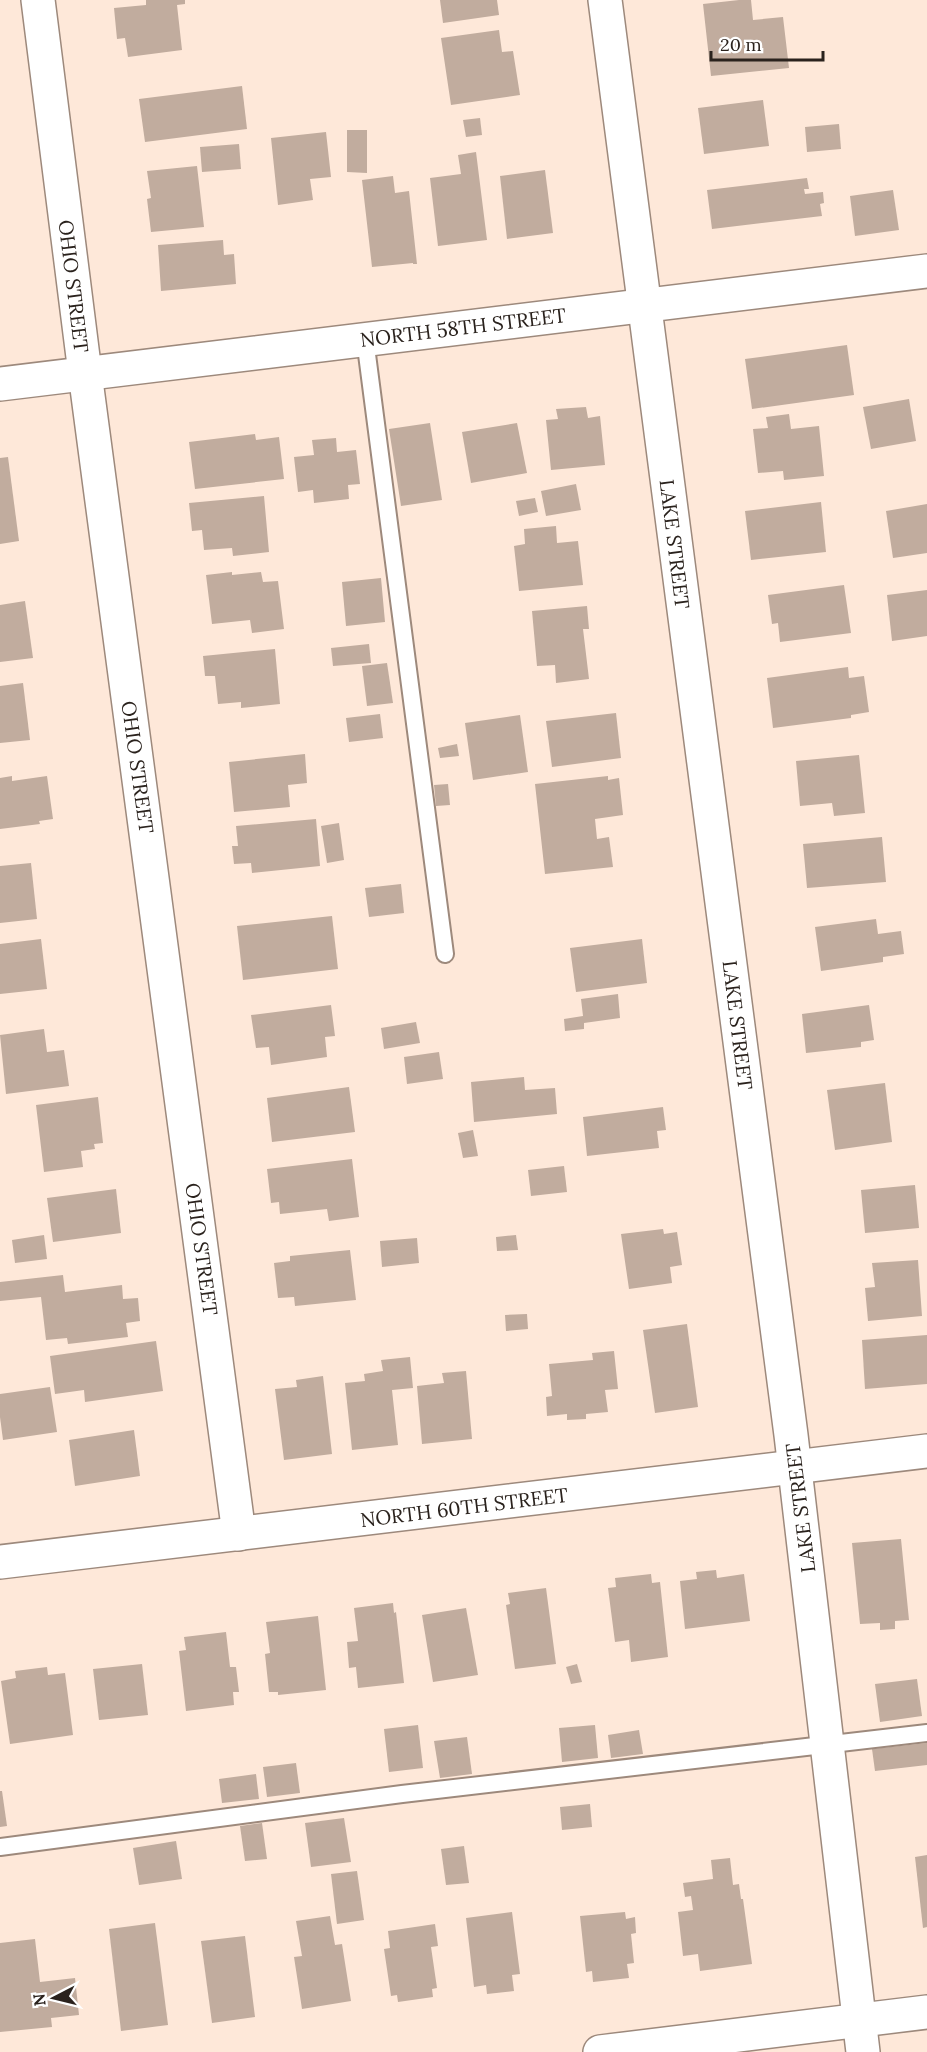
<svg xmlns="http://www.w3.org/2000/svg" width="927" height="2052" font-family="Lora,serif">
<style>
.building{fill:#c1ac9e}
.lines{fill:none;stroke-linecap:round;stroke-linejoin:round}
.service-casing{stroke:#9d897c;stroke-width:20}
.minor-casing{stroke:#9d897c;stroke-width:36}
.tertiary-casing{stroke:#9d897c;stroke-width:36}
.service{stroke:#fff;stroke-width:16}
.minor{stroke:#fff;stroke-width:33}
.tertiary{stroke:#fff;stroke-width:33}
.labels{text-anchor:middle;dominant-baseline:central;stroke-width:5;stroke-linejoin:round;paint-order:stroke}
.street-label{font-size:20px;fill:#2a221d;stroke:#fff}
</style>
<rect width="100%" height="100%" fill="#fee8d9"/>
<g class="building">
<polygon points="146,0 185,0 185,4 177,5 182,50 128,57 125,38 117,39 114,8 146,5"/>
<polygon points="440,0 497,0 499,15 443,23"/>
<polygon points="739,0 751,0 753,20 783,17 789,68 711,76 703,4"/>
<polygon points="499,30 502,52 513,51 520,95 451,105 441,38"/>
<polygon points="242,86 247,129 145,142 139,99"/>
<polygon points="763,100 769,146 704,154 698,108"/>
<polygon points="480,118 482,135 466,137 463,120"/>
<polygon points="839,124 841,149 807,152 805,127"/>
<polygon points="347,130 367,130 367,173 347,172"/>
<polygon points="326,132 331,177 310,179 313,200 278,205 271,138"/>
<polygon points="239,144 241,169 202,172 200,147"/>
<polygon points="476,152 487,240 438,246 430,178 461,174 458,155"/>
<polygon points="197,166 204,227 151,232 147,199 151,198 147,171"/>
<polygon points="545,170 553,233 507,239 500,176"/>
<polygon points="393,176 395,193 409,191 417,264 413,264 413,263 372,267 362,180"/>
<polygon points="807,178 809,189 804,189 805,194 823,192 824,203 820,204 822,216 712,229 707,190"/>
<polygon points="893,190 899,230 855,236 850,196"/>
<polygon points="223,240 224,255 234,254 236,284 161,291 158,245"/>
<polygon points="847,345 854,395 752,409 745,359"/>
<polygon points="909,399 916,441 871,449 863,407"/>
<polygon points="586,407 588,418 600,416 605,465 551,470 546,420 558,419 556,409"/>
<polygon points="789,414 791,429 819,426 824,476 784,480 783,471 758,473 753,429 768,428 766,417"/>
<polygon points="430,423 442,500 401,506 389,429"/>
<polygon points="517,423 527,473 471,483 462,432"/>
<polygon points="255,434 256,440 279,437 284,479 195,489 189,442"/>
<polygon points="336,438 337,452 356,450 360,484 348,485 349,499 314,503 313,490 298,492 294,457 314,455 312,440"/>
<polygon points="8,457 19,541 0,544 0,458"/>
<polygon points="576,484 581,510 546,516 541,491"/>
<polygon points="264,496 269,552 233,556 232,548 204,550 202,530 192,531 189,503"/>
<polygon points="535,498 538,512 519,516 516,501"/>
<polygon points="821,502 826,552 751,560 745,511"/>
<polygon points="927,504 927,553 893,558 886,511"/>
<polygon points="556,526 557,543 578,541 583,585 519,591 514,546 525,544 524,529"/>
<polygon points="232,572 232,575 261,572 263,582 278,581 284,629 252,633 250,620 212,624 206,575"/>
<polygon points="381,578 385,622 346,626 342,582"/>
<polygon points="844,585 851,633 780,642 778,623 772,624 768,595"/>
<polygon points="927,590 927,636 892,641 887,595"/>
<polygon points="25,601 33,658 0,662 0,605"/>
<polygon points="587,606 589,629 583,629 589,679 556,683 555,665 537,666 532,611"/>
<polygon points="369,644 371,663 333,666 331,648"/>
<polygon points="275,649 280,704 241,708 241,702 218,704 215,676 205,676 203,656"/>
<polygon points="387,663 393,703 367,706 362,666"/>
<polygon points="848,667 849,678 864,676 869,712 851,715 851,718 773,728 767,678"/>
<polygon points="23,683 30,740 0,743 0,686"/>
<polygon points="616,713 621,758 552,767 546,721"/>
<polygon points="380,714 383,738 349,742 346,718"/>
<polygon points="520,715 528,772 473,780 465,723"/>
<polygon points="457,744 459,756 440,758 438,748"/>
<polygon points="305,754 307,783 288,785 290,807 234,812 229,762"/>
<polygon points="859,755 865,813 834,816 832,803 800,806 796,761"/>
<polygon points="12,776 12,781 47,776 53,819 39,821 40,824 0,829 0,778"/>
<polygon points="608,776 608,780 619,778 623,815 595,819 597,839 609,837 613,867 545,874 535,784"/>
<polygon points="448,784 450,805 436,806 434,785"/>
<polygon points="316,819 320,866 252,873 251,863 234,864 232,846 238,846 236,826"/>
<polygon points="339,823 344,860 327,863 321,826"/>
<polygon points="882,837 886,882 807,888 803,844"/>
<polygon points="31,863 37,919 0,923 0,866"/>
<polygon points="401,884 404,913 369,917 365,888"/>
<polygon points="332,916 338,969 243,980 237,926"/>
<polygon points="876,919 878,934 901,931 904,954 883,957 883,962 821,971 815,927"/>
<polygon points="41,939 47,989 0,994 0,944"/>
<polygon points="642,939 647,983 576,992 570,948"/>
<polygon points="618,994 620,1018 584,1023 584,1029 565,1031 564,1019 583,1016 581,999"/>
<polygon points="331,1005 335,1036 325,1037 327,1057 271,1065 269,1047 256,1048 251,1015"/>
<polygon points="869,1005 874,1040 861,1042 861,1047 806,1053 802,1014"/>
<polygon points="416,1022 420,1043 384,1049 381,1028"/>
<polygon points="44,1029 47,1052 64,1050 69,1086 6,1094 0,1035"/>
<polygon points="439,1052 443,1079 407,1084 404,1057"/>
<polygon points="524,1077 525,1090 555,1088 557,1114 474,1122 471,1082"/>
<polygon points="885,1083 892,1142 835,1150 827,1090"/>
<polygon points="349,1087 355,1132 272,1142 267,1098"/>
<polygon points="98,1097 103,1143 94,1144 95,1149 81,1151 83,1167 44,1172 36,1105"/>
<polygon points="663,1107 666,1130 657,1131 659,1148 587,1156 583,1117"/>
<polygon points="473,1130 478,1156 463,1158 458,1133"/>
<polygon points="352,1159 359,1217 329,1221 327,1209 280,1214 279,1202 271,1203 267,1169"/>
<polygon points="564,1166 567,1192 531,1196 528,1170"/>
<polygon points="915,1185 919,1228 865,1233 861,1190"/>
<polygon points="116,1189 121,1233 53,1242 47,1198"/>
<polygon points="663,1229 664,1234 677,1232 682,1265 670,1267 672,1283 629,1289 621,1234"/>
<polygon points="44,1235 47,1259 15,1263 12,1240"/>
<polygon points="516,1235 518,1250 497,1251 496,1237"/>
<polygon points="417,1238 419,1263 382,1267 380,1241"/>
<polygon points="350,1250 356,1300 295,1306 294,1297 278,1298 274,1263 290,1261 290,1256"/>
<polygon points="918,1260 922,1316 868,1321 865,1288 875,1287 872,1263"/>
<polygon points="63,1275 65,1292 122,1285 123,1299 138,1298 140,1321 126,1323 128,1337 68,1344 67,1338 46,1340 41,1297 0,1301 0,1282"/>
<polygon points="527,1314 528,1329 506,1331 505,1315"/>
<polygon points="687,1324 698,1407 655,1413 643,1330"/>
<polygon points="927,1335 927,1384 865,1389 862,1340"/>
<polygon points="156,1341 163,1391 85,1402 84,1390 55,1394 50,1356"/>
<polygon points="614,1351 618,1389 605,1390 608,1412 586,1414 586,1419 567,1420 567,1414 547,1416 546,1397 552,1396 549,1364 593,1360 592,1353"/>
<polygon points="410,1357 413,1388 392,1390 398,1445 352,1450 345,1383 365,1381 364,1374 383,1371 381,1360"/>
<polygon points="466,1371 472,1439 422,1444 417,1386 444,1383 442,1373"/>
<polygon points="323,1376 332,1454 284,1460 275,1389 297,1387 296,1380"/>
<polygon points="50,1387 57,1432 3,1440 0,1417 0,1394"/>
<polygon points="134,1430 140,1476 75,1486 69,1440"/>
<polygon points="901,1539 909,1620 895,1621 895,1629 880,1630 880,1623 860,1624 852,1543"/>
<polygon points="716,1570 717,1578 744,1574 750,1621 685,1629 680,1581 697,1579 696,1572"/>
<polygon points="651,1574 652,1583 660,1582 668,1657 631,1662 629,1640 615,1642 608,1588 616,1587 615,1578"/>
<polygon points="546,1588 556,1664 515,1669 506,1605 510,1604 508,1593"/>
<polygon points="393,1603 394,1613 396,1612 404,1683 358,1688 356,1667 349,1668 347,1642 358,1641 354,1608"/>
<polygon points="466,1608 478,1675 433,1682 422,1615"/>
<polygon points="318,1616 326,1690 278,1695 278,1692 269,1692 265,1654 270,1653 266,1622"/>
<polygon points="226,1632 230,1667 236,1667 239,1692 233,1692 234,1705 186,1711 179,1651 186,1650 184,1637"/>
<polygon points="142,1664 148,1715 99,1720 93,1669"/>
<polygon points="577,1664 582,1682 571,1684 566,1667"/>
<polygon points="47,1667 48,1675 65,1673 73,1735 10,1744 1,1681 16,1678 15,1671"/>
<polygon points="917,1679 922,1716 880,1722 875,1684"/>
<polygon points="418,1725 423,1768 389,1772 384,1729"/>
<polygon points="595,1725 598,1758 562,1762 559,1728"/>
<polygon points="639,1730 643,1754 611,1758 608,1735"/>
<polygon points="467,1737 472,1774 440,1778 434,1741"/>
<polygon points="927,1743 927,1765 875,1771 872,1749"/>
<polygon points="296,1763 300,1793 267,1797 263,1767"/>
<polygon points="256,1774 259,1799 222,1803 219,1779"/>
<polygon points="0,1791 2,1791 7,1826 0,1827"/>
<polygon points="590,1804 592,1827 562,1830 560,1807"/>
<polygon points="344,1818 351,1862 311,1867 305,1823"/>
<polygon points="262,1823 267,1859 245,1861 240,1826"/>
<polygon points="176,1841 182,1879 139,1885 133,1848"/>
<polygon points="464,1846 469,1883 446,1885 441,1849"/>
<polygon points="927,1855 927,1927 923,1928 915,1857"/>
<polygon points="730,1858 733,1885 739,1884 741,1899 743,1899 752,1964 700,1971 698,1954 683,1956 678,1912 693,1910 691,1896 685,1897 683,1883 713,1879 711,1860"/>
<polygon points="357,1871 364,1920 337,1924 331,1874"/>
<polygon points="512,1912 520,1974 512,1975 514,1991 487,1994 486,1985 474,1987 466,1918"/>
<polygon points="625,1912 626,1919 635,1917 636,1933 631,1934 634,1963 627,1964 629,1978 593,1982 592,1971 586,1972 580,1916"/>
<polygon points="330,1916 335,1945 342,1944 351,2001 302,2009 294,1957 302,1956 296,1921"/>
<polygon points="155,1923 168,2025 121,2031 109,1929"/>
<polygon points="435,1924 438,1946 431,1947 437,1988 432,1989 433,1997 398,2002 397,1995 391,1996 384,1949 390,1948 388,1931"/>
<polygon points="245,1936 255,2017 212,2023 201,1941"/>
<polygon points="35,1939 40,1982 75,1978 79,2015 51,2018 52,2027 0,2032 0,1943"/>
</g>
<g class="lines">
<g class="service-casing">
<g id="service">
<polyline points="365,339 445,954"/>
<polyline points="0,1847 402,1794 927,1733"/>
</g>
</g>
<g class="minor-casing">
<g id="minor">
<polyline points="38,0 85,373 239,1534"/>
<polyline points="605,0 791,1435 863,2052"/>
<polyline points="0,384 927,271"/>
<polyline points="600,2052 927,2012"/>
</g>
</g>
<g class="tertiary-casing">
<polyline id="tertiary" points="0,1562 927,1451"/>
</g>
<use href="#service" class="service"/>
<use href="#minor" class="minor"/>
<use href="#tertiary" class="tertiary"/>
</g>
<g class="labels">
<g class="street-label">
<text transform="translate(74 286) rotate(83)">OHIO STREET</text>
<text transform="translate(463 327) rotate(-7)">NORTH 58TH STREET</text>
<text transform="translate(675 544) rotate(83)">LAKE STREET</text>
<text transform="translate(138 767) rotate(82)">OHIO STREET</text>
<text transform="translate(738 1025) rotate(83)">LAKE STREET</text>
<text transform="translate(202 1249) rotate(82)">OHIO STREET</text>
<text transform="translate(464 1507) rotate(-7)">NORTH 60TH STREET</text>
<text transform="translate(800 1508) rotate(-97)">LAKE STREET</text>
</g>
</g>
<g transform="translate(54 1998) rotate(263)" stroke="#ffffff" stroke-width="4.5" paint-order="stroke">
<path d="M0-4.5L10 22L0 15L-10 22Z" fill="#2a221d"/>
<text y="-9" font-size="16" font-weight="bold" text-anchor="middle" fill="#2a221d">N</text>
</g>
<path d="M711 51v9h112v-9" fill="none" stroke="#2a221d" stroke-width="3"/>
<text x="720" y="51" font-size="18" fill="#2a221d" stroke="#ffffff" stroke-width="4.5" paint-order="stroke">20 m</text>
</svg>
